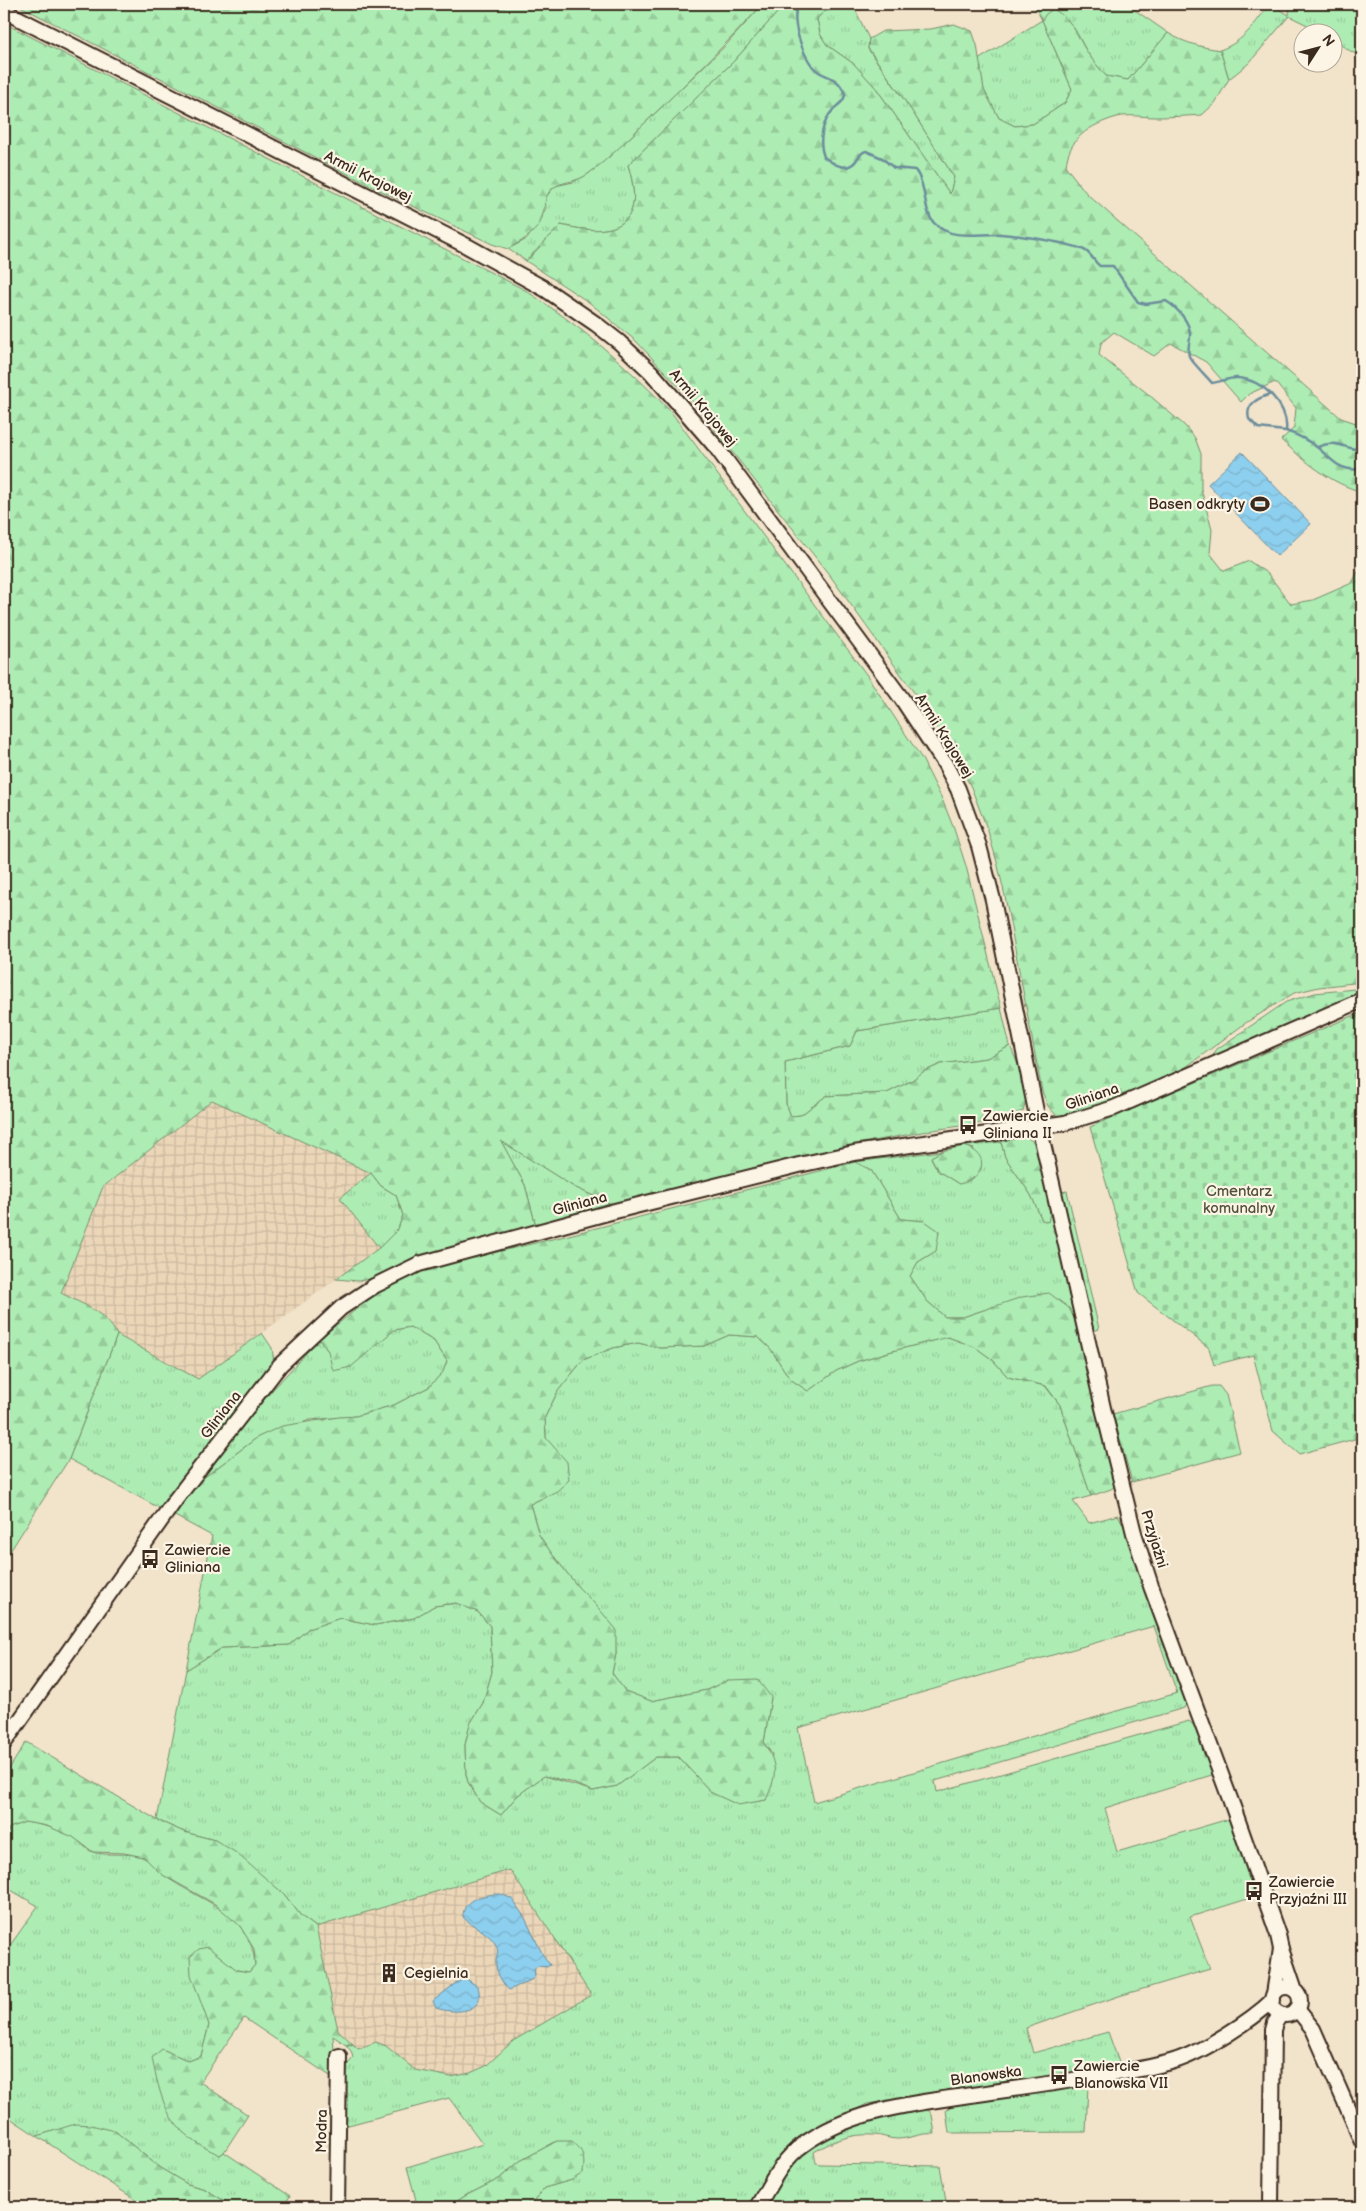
<svg xmlns="http://www.w3.org/2000/svg" width="1366" height="2211" font-family="'Balsamiq Sans',sans-serif">
<style>
.industrial{fill:url(#industrial-grid)}
.grass{fill:url(#grass-tufts);stroke:#748c69;fill-rule:evenodd}
.forest{fill:url(#forest-firs);stroke:#748c69}
.cemetery{fill:url(#cemetery-stones);stroke:#748c69}
.water{fill:url(#water-waves);stroke:#6c8d9b}
.lines{fill:none;stroke-linecap:round;stroke-linejoin:round}
.stream{stroke:#6c8d9b;stroke-width:2.5}
.minor-casing{stroke:#3b2a1e;stroke-width:18}
.minor{stroke:#fcf5e5;stroke-width:14}
.labels{text-anchor:middle;dominant-baseline:central;stroke-width:4.5;stroke-linejoin:round;paint-order:stroke}
.street-label{font-size:15px;fill:#3b2a1e;stroke:#fcf5e5}
.poi-label{font-size:15px;fill:#3b2a1e;stroke:#fcf5e5;text-anchor:start}
.park-label{font-size:15px;fill:#52513c;stroke:#fcf5e5}
</style>
<defs>
<pattern id="industrial-grid" width="8" height="8" patternUnits="userSpaceOnUse" patternTransform="scale(1.25)"><rect width="8" height="8" fill="#ebd6b8"/><path d="M0 4h8M4 0v8" fill="none" stroke="#cab89e"/></pattern>
<pattern id="grass-tufts" width="24" height="20" patternUnits="userSpaceOnUse" patternTransform="scale(1.25)"><rect width="24" height="20" fill="#adedb4"/><path d="M3 7l-1-3M5 7V3M7 7l1-3M15 17l-1-3M17 17v-4M19 17l1-3" fill="none" stroke="#96cb9a"/></pattern>
<pattern id="forest-firs" width="22" height="20" patternUnits="userSpaceOnUse" patternTransform="scale(1.25)"><rect width="22" height="20" fill="#adedb4"/><path d="M5 1l3.5 6h-7zM16 11l3.5 6h-7z" fill="#96cb9a"/></pattern>
<pattern id="cemetery-stones" width="16" height="16" patternUnits="userSpaceOnUse" patternTransform="scale(1.25)"><rect width="16" height="16" fill="#adedb4"/><path d="M2 7V4a2 2 0 0 1 4 0v3zM10 15v-3a2 2 0 0 1 4 0v3z" fill="#96cb9a"/></pattern>
<pattern id="water-waves" width="16" height="10" patternUnits="userSpaceOnUse" patternTransform="scale(1.25)"><rect width="16" height="10" fill="#8dcfee"/><path d="M0 5q4-4 8 0t8 0" fill="none" stroke="#7bb2cc"/></pattern>
</defs>
<rect width="100%" height="100%" fill="#f2e3cb"/>
<filter id="ink" filterUnits="userSpaceOnUse"><feTurbulence type="fractalNoise" baseFrequency=".02" numOctaves="2"/><feDisplacementMap in="SourceGraphic" scale="10" xChannelSelector="R" yChannelSelector="G"/><feConvolveMatrix kernelMatrix="1 2 1 2 8 2 1 2 1" color-interpolation-filters="sRGB"/></filter>
<g filter="url(#ink)">
<g class="industrial">
<polygon points="212,1100 371,1173 340,1198 379,1248 198,1379 117,1335 111,1324 60,1293 104,1187"/>
<polygon points="510,1870 592,1995 513,2041 486,2066 470,2073 451,2077 415,2070 376,2042 358,2049 338,2030 316,1927"/>
</g>
<g class="grass">
<path d="M763 4H785L734 61 628 165C647 226 616 238 561 225L526 261 508 249 527 239 545 210V198L555 186 573 182 588 174 621 146 726 45Z"/>
<path d="M1033 4H1126L1168 33 1128 80 1106 76C1100 69 1094 62 1089 55 1077 36 1075 21 1053 10L1042 20 1072 89 1065 103 1033 124 1015 126 999 118 984 90 978 60 1042 20Z"/>
<path d="M1270 4 1289 15 1290 4H1362V58L1334 41V32H1322L1289 16 1249 63 1229 79 1220 50C1245 41 1254 24 1270 4Z"/>
<polygon points="843,6 855,9 869,39 868,49 910,108 954,177 950,194 876,88 854,64 827,45 820,34 817,19 823,12"/>
<polygon points="1001,1008 1010,1046 987,1058 941,1064 923,1072 911,1081 887,1093 826,1096 801,1115 791,1116 786,1104 785,1062 850,1046 857,1031"/>
<polygon points="500,1140 574,1187 616,1206 536,1226 525,1185"/>
<polygon points="1001,1142 1005,1157 1031,1195 1042,1220 1051,1210 1079,1328 993,1307 963,1317 945,1317 927,1301 910,1276 918,1262 936,1251 925,1221 901,1219 871,1170 855,1162 942,1151 931,1158 938,1171 959,1184 974,1149 964,1146"/>
<polygon points="371,1173 381,1186 396,1195 403,1215 398,1229 379,1248 340,1198"/>
<polygon points="1067,1191 1099,1329 1093,1331 1061,1192"/>
<polygon points="410,1327 434,1341 447,1361 443,1372 429,1387 394,1405 356,1416 310,1420 258,1437 198,1482 267,1396 319,1339 328,1351 374,1346 394,1330"/>
<polygon points="262,1333 272,1348 274,1362 191,1467 161,1509 69,1459 117,1335 198,1379"/>
<path d="M729 1335 758 1337 770 1348 790 1379 808 1391 836 1371 858 1361 892 1351 948 1337 975 1347 993 1360 1008 1377 1045 1386 1060 1405 1091 1496 1073 1501 1089 1523 1118 1515 1127 1531 1188 1701 1184 1708 935 1781 937 1792 1189 1721 1198 1729 1215 1774 1105 1808 1117 1852 1232 1818 1257 1896 1190 1917 1210 1969 1119 1996 1026 2028 1033 2053 1108 2032 1121 2068 867 2104 838 2119 773 2168 749 2207H522H528L544 2188 572 2180 557 2141 520 2161 499 2179 465 2196 448 2207H391L416 2200 407 2167 483 2144 449 2098 341 2127 343 2070 353 2058 351 2051 346 2045 353 2044 358 2049 376 2042 386 2046 415 2070 451 2077 470 2073 486 2066 513 2041 591 1995 510 1870 316 1927 301 1916 284 1894 215 1840 184 1832 157 1820 186 1670 222 1648 289 1645 308 1629 340 1618 375 1625 414 1618 434 1606 457 1603 478 1612 490 1626 492 1672 483 1703 470 1724 465 1745 466 1774 468 1782 480 1802 501 1815 517 1796 544 1776 593 1791 617 1786 656 1757H678L712 1793 738 1804 766 1800 772 1754 764 1743 771 1698 728 1680 707 1690 651 1701 625 1691 612 1673 616 1654 615 1629 594 1603 578 1587 552 1554 539 1535 530 1504 557 1491 546 1438 545 1417 558 1391 583 1360 613 1348 638 1343 660 1348 704 1346ZM1154 1626 1177 1693 814 1802 798 1728Z"/>
<path d="M25 1822C42 1825 57 1828 72 1836 79 1840 86 1850 93 1852 106 1857 127 1851 142 1857 150 1860 155 1870 162 1874 198 1901 252 1911 255 1965L249 1972 237 1970 202 2003 209 2025 201 2056 189 2061 162 2049 220 2155 224 2152 290 2196 283 2207H234L205 2189 187 2184 160 2168 115 2131H54L37 2136 7 2116 4 2161V1954L38 1906 4 1886V1875L7 1864 4 1845 9 1828Z"/>
<polygon points="1088,2084 1086,2132 949,2133 946,2110 952,2105"/>
<path d="M926 2107 932 2115 935 2134C922 2132 910 2139 897 2139 889 2139 881 2135 874 2135 852 2133 832 2141 814 2152L816 2163 820 2164 940 2166 947 2207 801 2205V2207H763C775 2187 788 2163 807 2149 832 2130 894 2109 926 2107Z"/>
</g>
<g class="forest">
<path d="M16 4H763C727 43 689 81 650 118 630 137 610 158 588 174 577 182 566 181 556 186 542 193 546 211 540 223 532 236 520 242 508 249L492 244 373 187Z"/>
<path d="M785 4H871L860 10C843 6 828 4 817 19L820 34 827 45 854 64 876 88 950 194 954 177 910 108 868 48 869 39 883 31 931 29 954 24 972 31 977 45 984 90 999 118 1015 126 1033 124 1065 103 1072 89 1042 20 1046 14 1053 9C1075 21 1076 36 1089 55 1094 62 1100 69 1106 76L1128 80 1168 33C1184 43 1201 47 1220 50L1229 79 1215 103 1202 115C1186 116 1171 117 1155 117 1143 117 1128 114 1117 117 1090 125 1068 138 1066 167L1087 194 1341 418 1362 425V492C1330 483 1305 461 1281 440L1294 428 1296 408 1275 382 1249 394 1241 402 1206 362 1171 343 1154 356 1114 332 1101 343 1099 355 1148 394 1184 425 1195 438 1201 454V489L1212 530 1210 553 1224 571 1249 561 1268 574 1291 604 1313 600 1352 583 1362 564V982L1319 987 1294 993 1247 1022 1186 1067 1111 1105 1065 1118 1057 1116 1048 1106 1042 1091 1005 896 997 862 988 831 971 787 953 753 918 698 831 577 692 401 636 341 590 303 526 261 561 225C616 238 647 226 628 165L734 61Z"/>
<path d="M4 23 525 290C579 325 627 365 671 412L866 674 922 759 942 799 954 829 966 866 1001 1008 857 1031 850 1046 785 1062 786 1104 791 1116 801 1115 826 1096 887 1093 911 1081 923 1072 941 1064 987 1058 1010 1046C1018 1064 1031 1093 1023 1111L988 1122 933 1130 862 1143 616 1206 574 1187 501 1141 525 1185 536 1226 383 1277 358 1281 336 1279 379 1248 398 1229 403 1215 396 1195 381 1186 371 1173 212 1100 103 1187 61 1293C82 1304 106 1312 117 1335L69 1459 7 1556 4 1554Z"/>
<polygon points="1355,989 1359,990 1357,996 1215,1057 1213,1055 1217,1049 1286,1002 1315,993"/>
<path d="M1025 1136 1035 1143C1042 1168 1055 1196 1048 1222L1042 1220 1031 1195 1005 1157 1001 1142 1016 1137Z"/>
<path d="M964 1146C992 1154 984 1179 959 1184L938 1171 931 1157 942 1151Z"/>
<path d="M855 1162 871 1170 901 1219 925 1221 939 1231 936 1251 918 1262 910 1276 927 1301 945 1317H963L1022 1297 1049 1293 1069 1308 1079 1328 1115 1486 1111 1489 1091 1496 1060 1405 1046 1386 1008 1377 993 1360 975 1347 948 1337 892 1351 858 1361 836 1371 808 1391 790 1379 770 1348 758 1337 729 1335 704 1346 660 1348 638 1343 613 1348 583 1360 558 1391 545 1417 546 1438 567 1462 569 1480 557 1491 530 1504 539 1535 552 1554 578 1587 594 1603 616 1629V1654L612 1673 625 1691 651 1701 707 1690 728 1680 757 1679 771 1697 764 1743C779 1766 776 1777 766 1800L738 1805 712 1793 678 1757H656L617 1786 593 1791 570 1782 544 1776 517 1796 501 1815 480 1802 468 1782 466 1774 465 1745 470 1724 483 1703 492 1672 490 1626 478 1612 456 1603 434 1606 414 1618 375 1625 340 1618 308 1629 289 1645 222 1648 186 1670 212 1536 173 1515 198 1482 258 1437 282 1426 339 1417 356 1416 394 1405 429 1387 443 1372 447 1361 434 1341 410 1327 394 1330 351 1367 333 1371 328 1351 319 1339 379 1291 425 1269 565 1236Z"/>
<polygon points="1212,1386 1219,1386 1226,1395 1240,1452 1132,1482 1113,1414"/>
<path d="M26 1742 157 1820 184 1832 215 1840 235 1852 284 1894 301 1916 316 1927 338 2030 353 2044 346 2045 333 2036 336 2080 244 2018 200 2082 248 2115 224 2152 220 2155C170 2133 163 2110 152 2058L162 2049 189 2061 201 2056 209 2025 191 1975 190 1957 199 1949 208 1947 237 1970 249 1972 255 1965 254 1949 240 1926 215 1904 161 1874 144 1857 124 1853 93 1852 73 1837 47 1826 25 1822 9 1828 4 1845 7 1864 4 1875V1777Z"/>
<polygon points="75,2124 91,2125 115,2131 160,2168 187,2184 205,2189 234,2207 147,2207 37,2136"/>
<path d="M557 2141H572C584 2151 585 2158 583 2173L572 2180 544 2188 528 2207H448L465 2196 499 2179 520 2161Z"/>
</g>
<polygon class="cemetery" points="1362,1012 1362,1437 1299,1454 1273,1431 1253,1355 1214,1365 1209,1348 1138,1293 1090,1127"/>
<g class="water">
<polygon points="1242,452 1311,524 1277,556 1208,484"/>
<path d="M495 1894H501L512 1899 525 1918 543 1955 550 1965 547 1967 537 1966 534 1970 535 1975 533 1979 509 1990C502 1983 495 1971 496 1961 497 1954 499 1952 496 1945 489 1932 473 1927 463 1917 463 1899 480 1896 495 1894Z"/>
<path d="M461 1979H467L478 1987C479 1990 480 1995 479 1999 475 2015 447 2012 436 2008L433 2001Z"/>
</g>
<g class="lines">
<g class="stream">
<path d="M798 4C790 20 802 53 813 67 823 79 837 73 845 94 844 103 839 103 834 109 822 121 818 142 824 157 832 163 845 172 854 163 859 158 859 153 866 151L882 158 894 168 915 170C927 185 923 211 934 223 951 241 980 233 1001 234 1017 235 1071 243 1084 250 1091 253 1094 262 1100 266H1113L1138 302 1146 304 1166 301C1176 307 1191 322 1190 336 1190 342 1187 349 1189 356 1190 360 1208 378 1212 383 1221 382 1230 377 1238 378 1263 380 1289 406 1286 431 1298 435 1308 440 1318 448 1334 461 1339 472 1362 469"/>
<path d="M1271 394C1258 398 1245 404 1249 419L1258 428 1286 431"/>
<path d="M1318 447C1340 438 1344 451 1362 449"/>
</g>
<g class="minor-casing">
<g id="minor">
<polyline points="4,11 467,246 545,289 596,324 619,342 651,372 716,447 902,699 945,764 958,789 979,846 993,900 1039,1126 1103,1408 1134,1533 1151,1586 1233,1807 1278,1935 1281,1949 1295,1990"/>
<polyline points="4,1743 176,1499 280,1365 341,1308 374,1286 419,1264 611,1212 799,1165 854,1153 1065,1123 1114,1108 1362,1000"/>
<circle cx="1286" cy="2001" r="14"/>
<polyline points="1274,1994 1281,1949"/>
<polyline points="1297,2009 1313,2029 1362,2141"/>
<polyline points="337,2207 339,2056"/>
<path d="M757 2207C770 2185 782 2159 804 2144 846 2114 900 2105 950 2098 998 2091 1045 2085 1092 2077 1119 2073 1147 2069 1174 2061 1203 2052 1251 2021 1273 2000"/>
<polyline points="1271,2207 1273,2030 1275,2023 1281,2014"/>
</g>
</g>
<use href="#minor" class="minor"/>
</g>
</g>
<defs>
<g id="stadium-bare" transform="scale(1.5)"><path d="M0-5a6.5 5 0 1 0 0 10a6.5 5 0 1 0 0-10ZM-3.5-1.8h7v3.6h-7Z" fill="#3b2a1e" stroke="#fcf5e5" stroke-width="2.5" paint-order="stroke"/></g>
<g id="bus-bare" transform="scale(1.5)"><path d="M-5-6H5V4H4V6H2V4H-2V6H-4V4H-5ZM-3.5-4V0h7V-4ZM-3.5 1.2v1.5H-2V1.2ZM2 1.2v1.5H3.5V1.2Z" fill="#3b2a1e" stroke="#fcf5e5" stroke-width="2.5" paint-order="stroke"/></g>
<g id="building-bare" transform="scale(1.5)"><path d="M-4-6H4V6H1V3H-1V6H-4ZM-2.5-4.3h1.7v1.8h-1.7ZM.8-4.3h1.7v1.8H.8ZM-2.5-1h1.7V.8h-1.7ZM.8-1h1.7V.8H.8Z" fill="#3b2a1e" stroke="#fcf5e5" stroke-width="2.5" paint-order="stroke"/></g>
</defs>
<g fill-rule="evenodd">
<use href="#stadium-bare" x="1260" y="504"/>
<use href="#bus-bare" x="968" y="1125"/>
<use href="#bus-bare" x="150" y="1559"/>
<use href="#bus-bare" x="1254" y="1891"/>
<use href="#building-bare" x="389" y="1973"/>
<use href="#bus-bare" x="1059" y="2075"/>
</g>
<g class="labels">
<g class="street-label">
<text transform="translate(368 177) rotate(27)">Armii Krajowej</text>
<text transform="translate(703 408) rotate(50)">Armii Krajowej</text>
<text transform="translate(944 736) rotate(58)">Armii Krajowej</text>
<text transform="translate(1092 1097) rotate(-19)">Gliniana</text>
<text transform="translate(580 1204) rotate(-15)">Gliniana</text>
<text transform="translate(221 1415) rotate(-52)">Gliniana</text>
<text transform="translate(1154 1539) rotate(73)">Przyjaźni</text>
<text transform="translate(986 2076) rotate(-8)">Blanowska</text>
<text transform="translate(322 2131) rotate(-89)">Modra</text>
</g>
<g class="poi-label">
<text x="1245" y="504" text-anchor="end">Basen odkryty</text>
<text x="983" y="1116">Zawiercie<tspan x="983" dy="17">Gliniana II</tspan></text>
<text x="165" y="1550">Zawiercie<tspan x="165" dy="17">Gliniana</tspan></text>
<text x="1269" y="1882">Zawiercie<tspan x="1269" dy="17">Przyjaźni III</tspan></text>
<text x="404" y="1973">Cegielnia</text>
<text x="1074" y="2066">Zawiercie<tspan x="1074" dy="17">Blanowska VII</tspan></text>
</g>
<g class="park-label">
<text x="1239" y="1191">Cmentarz<tspan x="1239" dy="17">komunalny</tspan></text>
</g>
</g>
<rect width="1366" height="2211" fill="none" stroke="#fcf5e5" stroke-width="20"/>
<rect x="10" y="10" width="1346" height="2191" fill="none" stroke="#3b2a1e" stroke-width="2" filter="url(#ink)"/>
<g transform="translate(1318 48) rotate(54)"><circle r="24" fill="#fcf5e5" stroke="#afa495"/>
<path d="M0-4L9 19L0 12L-9 19Z" fill="#3b2a1e"/>
<text y="-8" font-size="14" font-weight="bold" text-anchor="middle" fill="#3b2a1e">N</text>
</g>
</svg>
